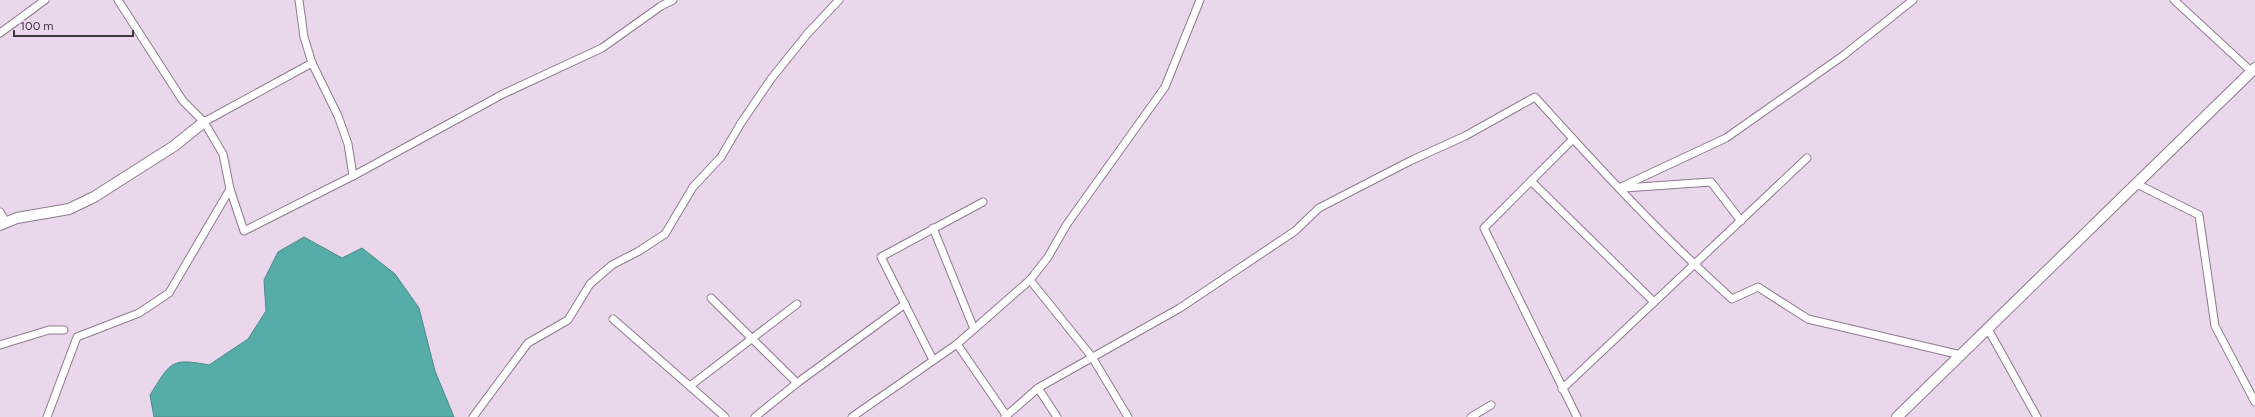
<svg xmlns="http://www.w3.org/2000/svg" width="2255" height="417" font-family="Figtree,sans-serif">
<style>
.water{fill:#56aca9;stroke:#4f898a}
.lines{fill:none;stroke-linecap:round;stroke-linejoin:round}
.street-casing{stroke:#8d7b8e;stroke-width:9}
.secondary-casing{stroke:#8d7b8e;stroke-width:12}
.street{stroke:#fff;stroke-width:7}
.secondary{stroke:#fff;stroke-width:10}
</style>
<rect width="100%" height="100%" fill="#ead7eb"/>
<path class="water" d="M304 237 342 258 362 248 395 274 419 308 435 371 454 417H154L150 395C170 364 169 357 209 365L248 339 266 311 264 280 278 252Z"/>
<g class="lines">
<g class="street-casing">
<g id="street">
<polyline points="118,0 183,101 204,122 223,154 230,189 244,231 353,176 503,94 602,48 661,6 673,0"/>
<polyline points="299,0 304,37 312,63 338,116 348,144 353,176"/>
<polyline points="2174,0 2252,72"/>
<polyline points="0,33 45,0"/>
<polyline points="204,122 312,63"/>
<polyline points="1573,139 1484,228 1577,417"/>
<polyline points="1531,181 1654,302"/>
<polyline points="2137,184 2199,215 2215,326 2255,402"/>
<polyline points="1619,188 1726,138 1844,55 1913,0"/>
<polyline points="1624,188 1711,182 1741,221"/>
<polyline points="0,212 6,222"/>
<polyline points="933,228 974,329"/>
<polyline points="1030,280 1092,357 1128,417"/>
<polyline points="711,298 797,383"/>
<polyline points="613,319 725,417"/>
<polyline points="1988,329 2037,417"/>
<polyline points="957,344 1006,415"/>
<polyline points="0,345 49,330 64,330"/>
<polyline points="933,360 881,257 983,202"/>
<polyline points="690,386 797,304"/>
<polyline points="1038,388 1057,417"/>
<polyline points="1562,389 1807,158"/>
<polyline points="47,417 77,337 139,313 169,293 230,189"/>
<polyline points="473,417 528,343 568,320 590,284 612,265 639,251 665,234 693,187 721,157 741,123 771,79 808,33 839,0"/>
<polyline points="755,417 797,383 905,304"/>
<polyline points="852,417 957,344 1030,280 1048,257 1067,224 1165,87 1200,0"/>
<path d="M1005 417 1038 388 1180 308 1295 231 1319 208 1410 161 1465 136 1535 97C1598 167 1662 236 1732 299L1758 287 1808 319 1961 355"/>
<polyline points="1471,417 1491,405"/>
</g>
</g>
<g class="secondary-casing">
<g id="secondary">
<polyline points="0,225 17,218 69,209 94,197 174,146 204,122"/>
<polyline points="1897,417 2255,68"/>
</g>
</g>
<use href="#street" class="street"/>
<use href="#secondary" class="secondary"/>
</g>
<path d="M14 30v6h119v-6" fill="none" stroke="#403840" stroke-width="2"/>
<text x="20" y="30" font-size="12" fill="#403840" stroke="#ead7eb" stroke-width="3" paint-order="stroke">100 m</text>
</svg>
